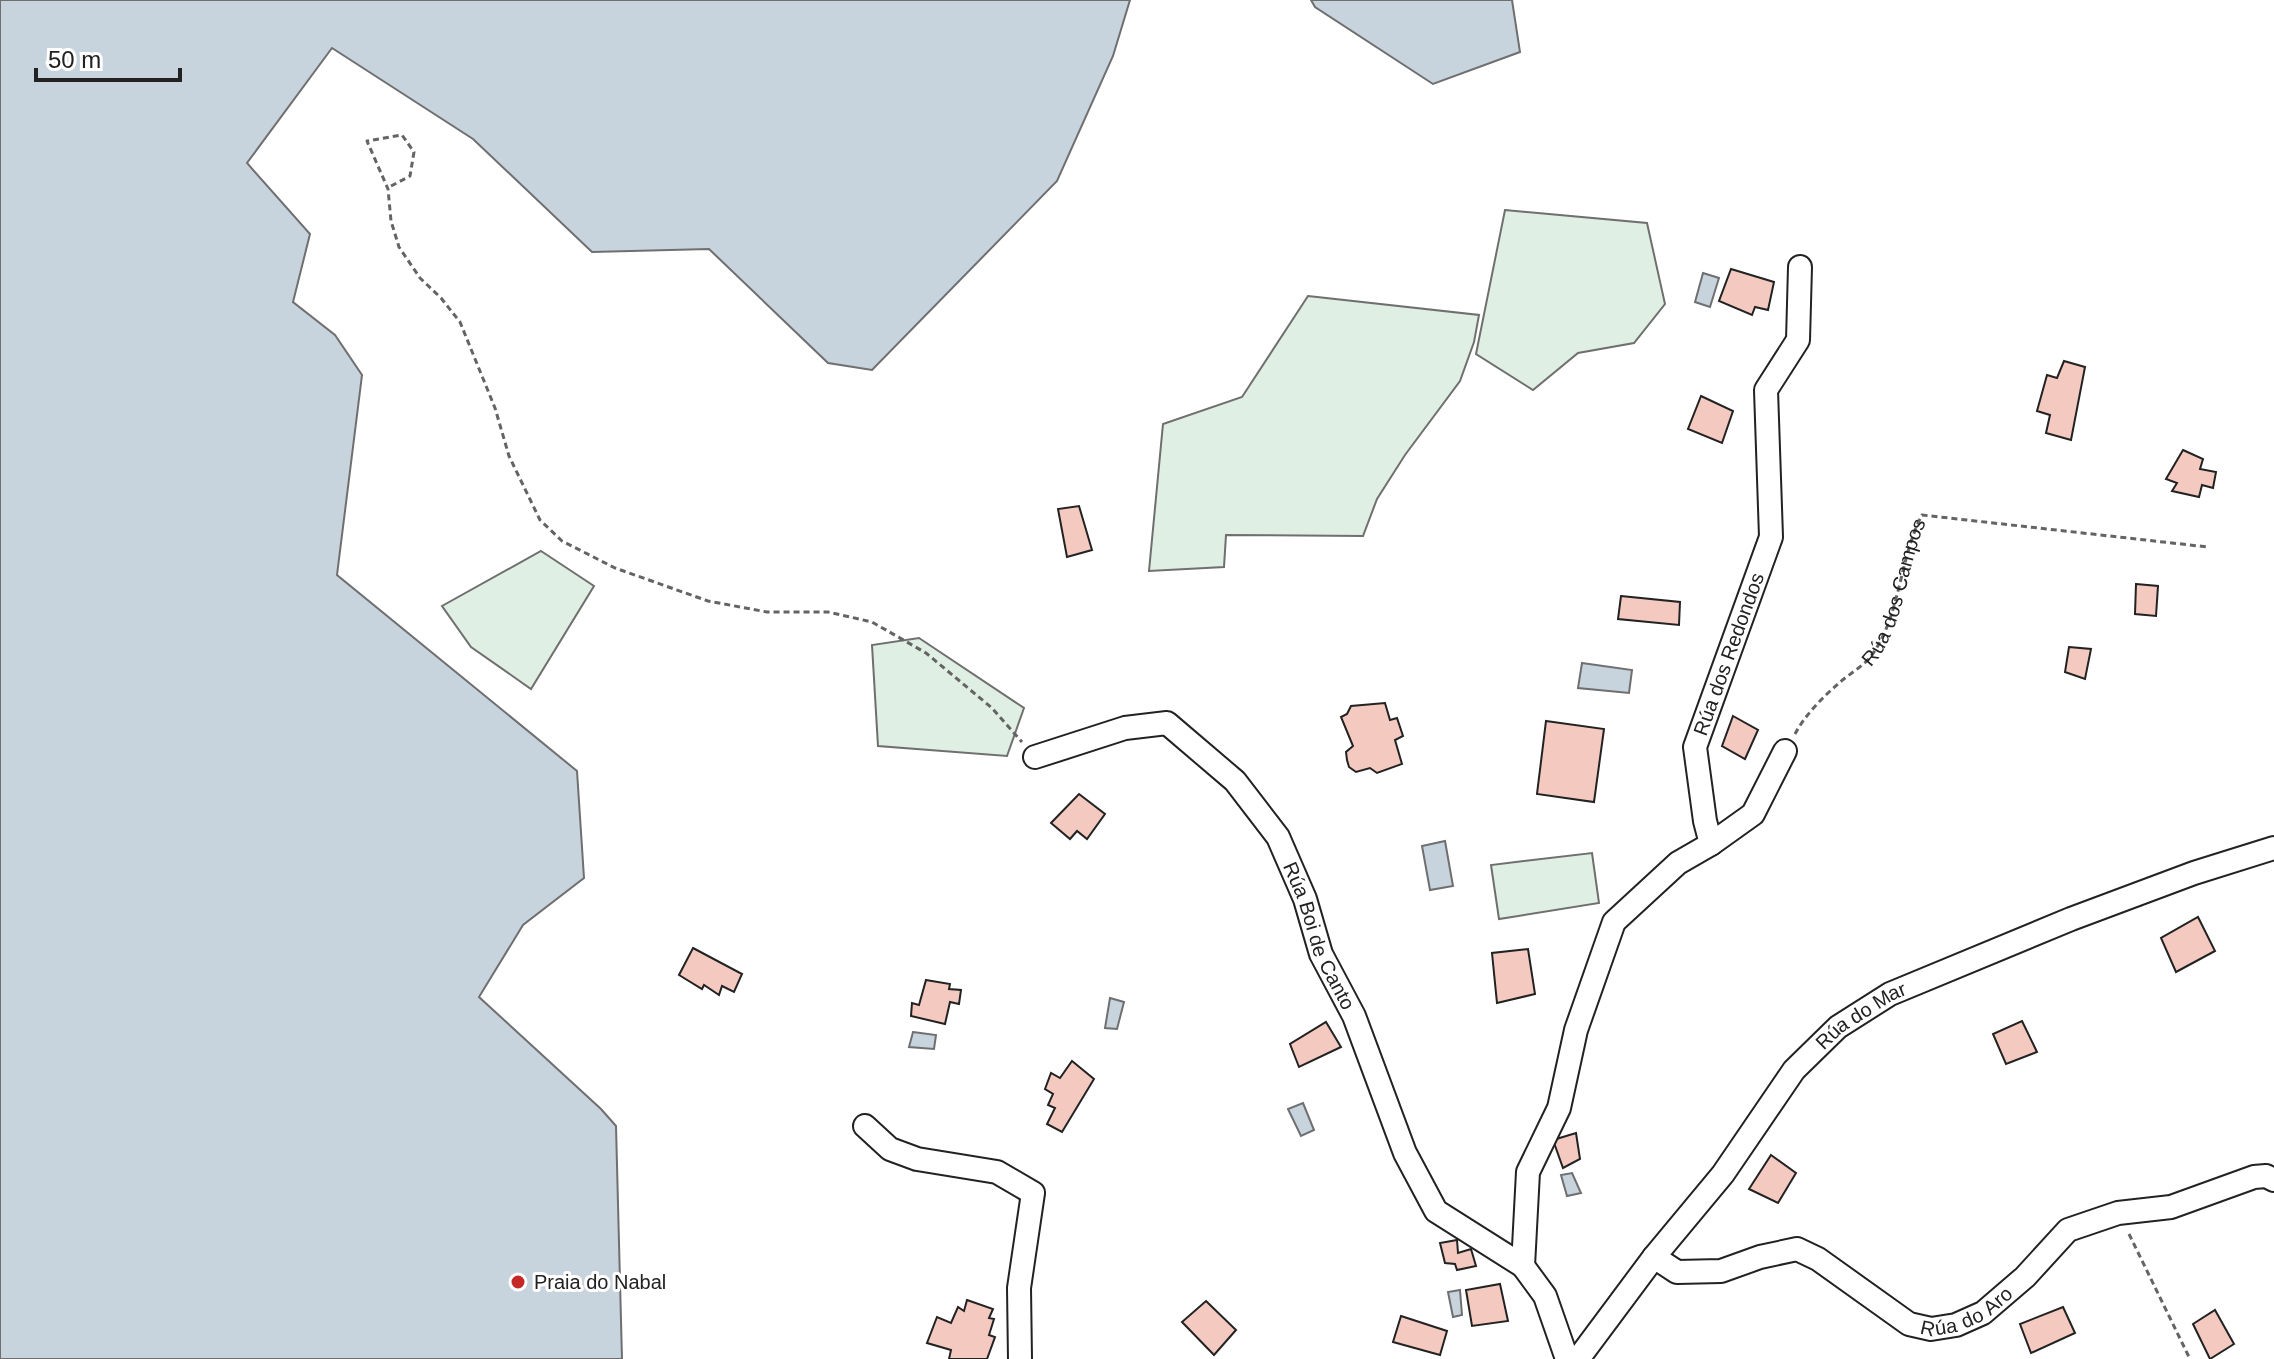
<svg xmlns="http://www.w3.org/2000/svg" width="2274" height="1359" font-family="Arial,sans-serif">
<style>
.green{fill:#e0efe3;stroke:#6f6f6f;stroke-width:2}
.water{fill:#c7d3dd;stroke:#6f6f6f;stroke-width:2}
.building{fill:#f3c9c0;stroke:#222;stroke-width:2}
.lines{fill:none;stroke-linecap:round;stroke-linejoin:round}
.minor-casing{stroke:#222;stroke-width:26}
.path{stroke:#646464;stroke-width:3;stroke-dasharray:6 4;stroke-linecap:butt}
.minor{stroke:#fff;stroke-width:22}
.poi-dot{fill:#c62828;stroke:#fff;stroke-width:3}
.labels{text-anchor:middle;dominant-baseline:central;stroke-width:6;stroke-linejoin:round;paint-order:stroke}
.street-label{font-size:20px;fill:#222;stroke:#fff}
.poi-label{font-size:20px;fill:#222;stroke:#fff;text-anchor:start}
</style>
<rect width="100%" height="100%" fill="#fff"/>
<g class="green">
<polygon points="1505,210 1647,223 1665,304 1634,343 1578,353 1533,390 1476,354"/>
<polygon points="1308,296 1479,315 1474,342 1460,381 1405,455 1377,499 1363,536 1226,535 1224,567 1149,571 1163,424 1242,397"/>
<polygon points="541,551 594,586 531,689 471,647 442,606"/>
<polygon points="919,638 1024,708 1007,756 878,746 872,645"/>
<polygon points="1592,853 1599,903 1499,919 1491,865"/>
</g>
<g class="water">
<polygon points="0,0 1130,0 1113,56 1057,181 872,370 828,363 709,249 592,252 473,139 332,48 247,163 310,234 293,302 335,335 362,375 337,575 577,771 584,878 523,925 479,997 601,1109 616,1126 622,1359 0,1359"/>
<polygon points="1311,0 1512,0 1520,52 1433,84 1315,7"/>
<polygon points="1703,273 1719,278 1710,307 1695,302"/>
<polygon points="1582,663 1632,670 1629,693 1578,688"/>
<polygon points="1445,841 1453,886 1430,890 1422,846"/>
<polygon points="1110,998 1124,1002 1117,1029 1105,1028"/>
<polygon points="913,1032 936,1035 934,1049 909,1047"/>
<polygon points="1303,1103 1314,1130 1301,1136 1288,1109"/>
<polygon points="1572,1173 1581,1193 1567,1196 1561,1175"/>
<polygon points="1460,1290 1462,1315 1453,1317 1448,1292"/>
</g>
<g class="building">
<polygon points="1731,269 1774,282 1768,310 1755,307 1752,315 1719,301"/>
<polygon points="2064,361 2085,367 2071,440 2046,433 2050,415 2037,411 2047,375 2057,378"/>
<polygon points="1701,396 1733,411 1722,443 1688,429"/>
<polygon points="2183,450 2203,459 2200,469 2216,472 2213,488 2202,485 2199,497 2172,491 2177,483 2166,479"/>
<polygon points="1079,506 1092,550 1067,557 1058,509"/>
<polygon points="2136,584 2158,586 2156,616 2135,614"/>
<polygon points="1621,596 1680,602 1679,625 1618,619"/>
<polygon points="2069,647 2091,649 2085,679 2065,672"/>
<polygon points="1385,703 1390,720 1397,718 1403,736 1395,740 1402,764 1377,773 1370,768 1356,772 1349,767 1347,760 1346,752 1353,746 1341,717 1347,714 1351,706"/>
<polygon points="1733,716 1758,730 1745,759 1722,746"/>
<polygon points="1546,721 1604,729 1594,802 1537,794"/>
<polygon points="1079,794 1105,814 1087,839 1077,831 1070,839 1051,823"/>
<polygon points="2198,917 2215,951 2176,972 2161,938"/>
<polygon points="693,948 742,974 734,992 722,986 719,995 704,985 702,989 679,975"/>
<polygon points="1528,949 1535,994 1497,1003 1492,953"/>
<polygon points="926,980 950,984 949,989 961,990 959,1004 950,1002 945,1024 911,1016 912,1003 919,1005"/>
<polygon points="2022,1021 2037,1052 2006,1064 1993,1034"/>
<polygon points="1326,1022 1341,1047 1299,1067 1290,1044"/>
<polygon points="1072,1061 1094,1079 1062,1132 1047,1124 1055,1108 1048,1105 1053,1094 1045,1089 1051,1073 1060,1078"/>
<polygon points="1576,1133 1580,1159 1563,1168 1553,1140"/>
<polygon points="1771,1155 1796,1173 1778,1203 1749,1189"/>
<polygon points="1457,1240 1458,1253 1471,1249 1476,1266 1457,1270 1455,1264 1445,1263 1440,1243"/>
<polygon points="1500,1284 1508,1321 1472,1326 1466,1290"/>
<polygon points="967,1300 993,1309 989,1318 994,1319 989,1335 995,1337 987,1359 949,1359 951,1350 927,1343 937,1317 951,1323 958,1307 964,1311"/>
<polygon points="1206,1301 1236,1330 1214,1355 1182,1322"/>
<polygon points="2063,1307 2075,1333 2031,1353 2020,1324"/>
<polygon points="2215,1310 2234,1344 2210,1359 2193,1324"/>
<polygon points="1401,1316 1447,1331 1440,1355 1393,1342"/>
</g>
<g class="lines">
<g class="minor-casing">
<g id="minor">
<path id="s2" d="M1035 757 1125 728 1167 723 1235 781 1278 837 1305 899 1321 954 1354 1016 1405 1153 1436 1211 1523 1266"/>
<polyline points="1711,844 1753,814 1785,751"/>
<polyline points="865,1126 890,1149 917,1159 997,1172 1033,1193 1019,1288 1020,1359"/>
<path id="s3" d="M1654 1257 1677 1272 1721 1271 1760 1257 1797 1249 1818 1259 1909 1324 1931 1329 1956 1325 1983 1313 2025 1277 2068 1230 2118 1213 2171 1207 2254 1177 2266 1176 2274 1180"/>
<path id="s4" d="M1567 1359 1545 1296 1523 1266 1528 1172 1559 1108 1576 1030 1614 922 1678 863 1711 844 1705 821 1695 747 1771 537 1766 390 1798 340 1800 267"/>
<path id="s5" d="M1578 1359 1654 1257 1723 1174 1794 1070 1838 1027 1890 994 2071 919 2194 873 2274 848"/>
</g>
</g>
<g class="path">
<polyline points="391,186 410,176 414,152 402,135 367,141 388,189 391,221 399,247 420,278 441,298 460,322 495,408 509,456 540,520 562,541 615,568 708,601 767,612 828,612 872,622 926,653 992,708 1022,742"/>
<path id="s1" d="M1795 734C1805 715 1823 697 1839 683 1849 674 1864 666 1872 655 1901 614 1899 559 1922 515L2208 547"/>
<polyline points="2129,1234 2190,1359"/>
</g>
<use href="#minor" class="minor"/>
</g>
<circle class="poi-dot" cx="518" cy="1282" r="8"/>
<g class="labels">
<g class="street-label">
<text stroke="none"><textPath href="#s1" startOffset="178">Rúa dos Campos</textPath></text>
<text stroke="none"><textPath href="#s4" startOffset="786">Rúa dos Redondos</textPath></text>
<text stroke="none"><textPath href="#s2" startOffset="404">Rúa Boi de Canto</textPath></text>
<text stroke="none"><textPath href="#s5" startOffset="448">Rúa do Mar</textPath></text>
<text stroke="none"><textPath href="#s3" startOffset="348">Rúa do Aro</textPath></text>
</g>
<g class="poi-label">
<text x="534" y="1282">Praia do Nabal</text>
</g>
</g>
<path d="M36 68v12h144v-12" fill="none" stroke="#222222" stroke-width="4"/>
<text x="48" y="68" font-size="24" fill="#222222" stroke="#ffffff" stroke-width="6" paint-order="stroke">50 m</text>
</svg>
